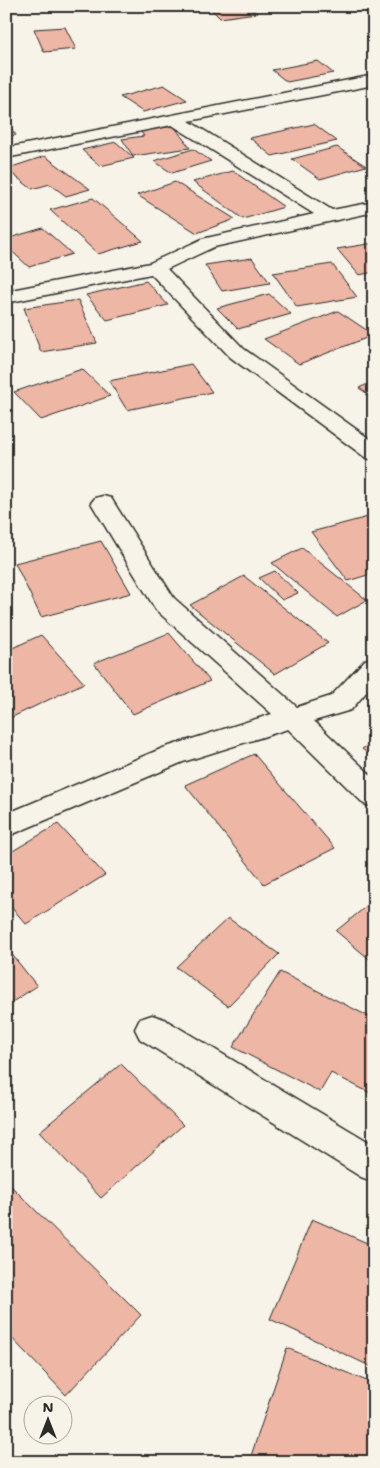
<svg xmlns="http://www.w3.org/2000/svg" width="380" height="1468" font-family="'Shantell Sans',sans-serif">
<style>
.building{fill:#eeb6a5;stroke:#2b2b2b}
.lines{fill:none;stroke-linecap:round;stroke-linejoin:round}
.minor-casing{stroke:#2b2b2b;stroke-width:3}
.minor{fill:#f7f3e8;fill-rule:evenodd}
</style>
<rect width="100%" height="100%" fill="#f7f3e8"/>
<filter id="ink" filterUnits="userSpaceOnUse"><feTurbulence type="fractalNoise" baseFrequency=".02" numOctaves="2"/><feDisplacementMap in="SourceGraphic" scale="10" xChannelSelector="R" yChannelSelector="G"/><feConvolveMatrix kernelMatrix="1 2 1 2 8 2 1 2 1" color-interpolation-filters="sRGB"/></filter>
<g filter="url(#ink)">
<g class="building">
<polygon points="208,6 248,6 256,13 220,18"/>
<polygon points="65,27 76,49 44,52 34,29"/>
<polygon points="318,61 333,73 287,82 272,70"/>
<polygon points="164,85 187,100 143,112 120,97"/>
<polygon points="6,123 16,135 6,137"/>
<polygon points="314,124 337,141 272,156 250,138"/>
<polygon points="174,126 190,148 133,156 122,139 144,136 140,131"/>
<polygon points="116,142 134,158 100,166 82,150"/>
<polygon points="337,147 366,166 320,179 292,159"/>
<polygon points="193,149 211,161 172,173 154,161"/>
<polygon points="45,156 90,189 66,196 50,184 32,189 6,169"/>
<polygon points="233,171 284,207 243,219 193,182"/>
<polygon points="175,182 235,219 197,233 137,195"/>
<polygon points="93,198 143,241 98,254 50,210"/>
<polygon points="43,228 72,254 29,267 6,246 6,239"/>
<polygon points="374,243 374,272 359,275 337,249"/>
<polygon points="252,258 270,283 222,291 205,265"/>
<polygon points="332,264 357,297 297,307 273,273"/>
<polygon points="146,281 168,305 107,320 86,295"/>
<polygon points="269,294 291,314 238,329 217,308"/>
<polygon points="78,300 97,343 41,352 24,308"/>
<polygon points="338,311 374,335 299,364 264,339"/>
<polygon points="191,364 212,392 127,410 109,381"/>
<polygon points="82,369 110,396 41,420 14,392"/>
<polygon points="374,381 374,398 359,388"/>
<polygon points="368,517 374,523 374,573 348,581 311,532"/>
<polygon points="101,541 131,593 41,617 15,563"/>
<polygon points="302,548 367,600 337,617 272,563"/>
<polygon points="275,571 298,593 282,600 259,578"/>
<polygon points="244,576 328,643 275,674 190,605"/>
<polygon points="169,633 210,681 133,714 94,663"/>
<polygon points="41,635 84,683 6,720 6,651"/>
<polygon points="374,741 374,759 362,749"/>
<polygon points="254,754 335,848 264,884 185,785"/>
<polygon points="58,824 105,875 26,924 6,901 6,855"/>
<polygon points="374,900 374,963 336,931"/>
<polygon points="228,918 279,954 228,1006 176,967"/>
<polygon points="6,947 37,986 6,1006"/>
<polygon points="280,972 374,1019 374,1095 331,1073 320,1092 233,1047"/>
<polygon points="121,1064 183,1125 101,1198 39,1132"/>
<polygon points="6,1181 141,1315 66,1395 6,1332"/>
<polygon points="312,1219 374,1246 374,1368 270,1319"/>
<polygon points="287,1348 374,1384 374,1462 249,1462"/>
</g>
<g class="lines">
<g class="minor-casing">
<g id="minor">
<polygon points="374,75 374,85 189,121 332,210 374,202 374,212 214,247 167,269 244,349 374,442 374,460 366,458 230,357 151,274 6,303 6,291 150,263 202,239 314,214 172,125 6,158 6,148"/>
<polygon points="103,496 111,498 174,598 297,707 331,696 365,660 374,657 374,683 351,710 314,721 374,778 374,807 364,804 288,729 183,762 6,837 6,814 163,748 272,714 156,610 91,503 95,498"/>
<polygon points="152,1015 164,1019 374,1145 374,1182 361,1177 140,1039 135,1029 140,1019"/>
</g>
</g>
<use href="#minor" class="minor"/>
</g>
</g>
<rect width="380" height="1468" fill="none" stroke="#f7f3e8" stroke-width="25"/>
<rect x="12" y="12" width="355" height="1443" fill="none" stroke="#2b2b2b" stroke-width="2" filter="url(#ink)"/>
<g transform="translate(48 1420)"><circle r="24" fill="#f7f3e8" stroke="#a5a39c"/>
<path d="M0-4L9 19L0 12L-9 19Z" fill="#2b2b2b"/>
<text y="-8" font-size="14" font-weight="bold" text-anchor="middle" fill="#2b2b2b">N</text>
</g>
</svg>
